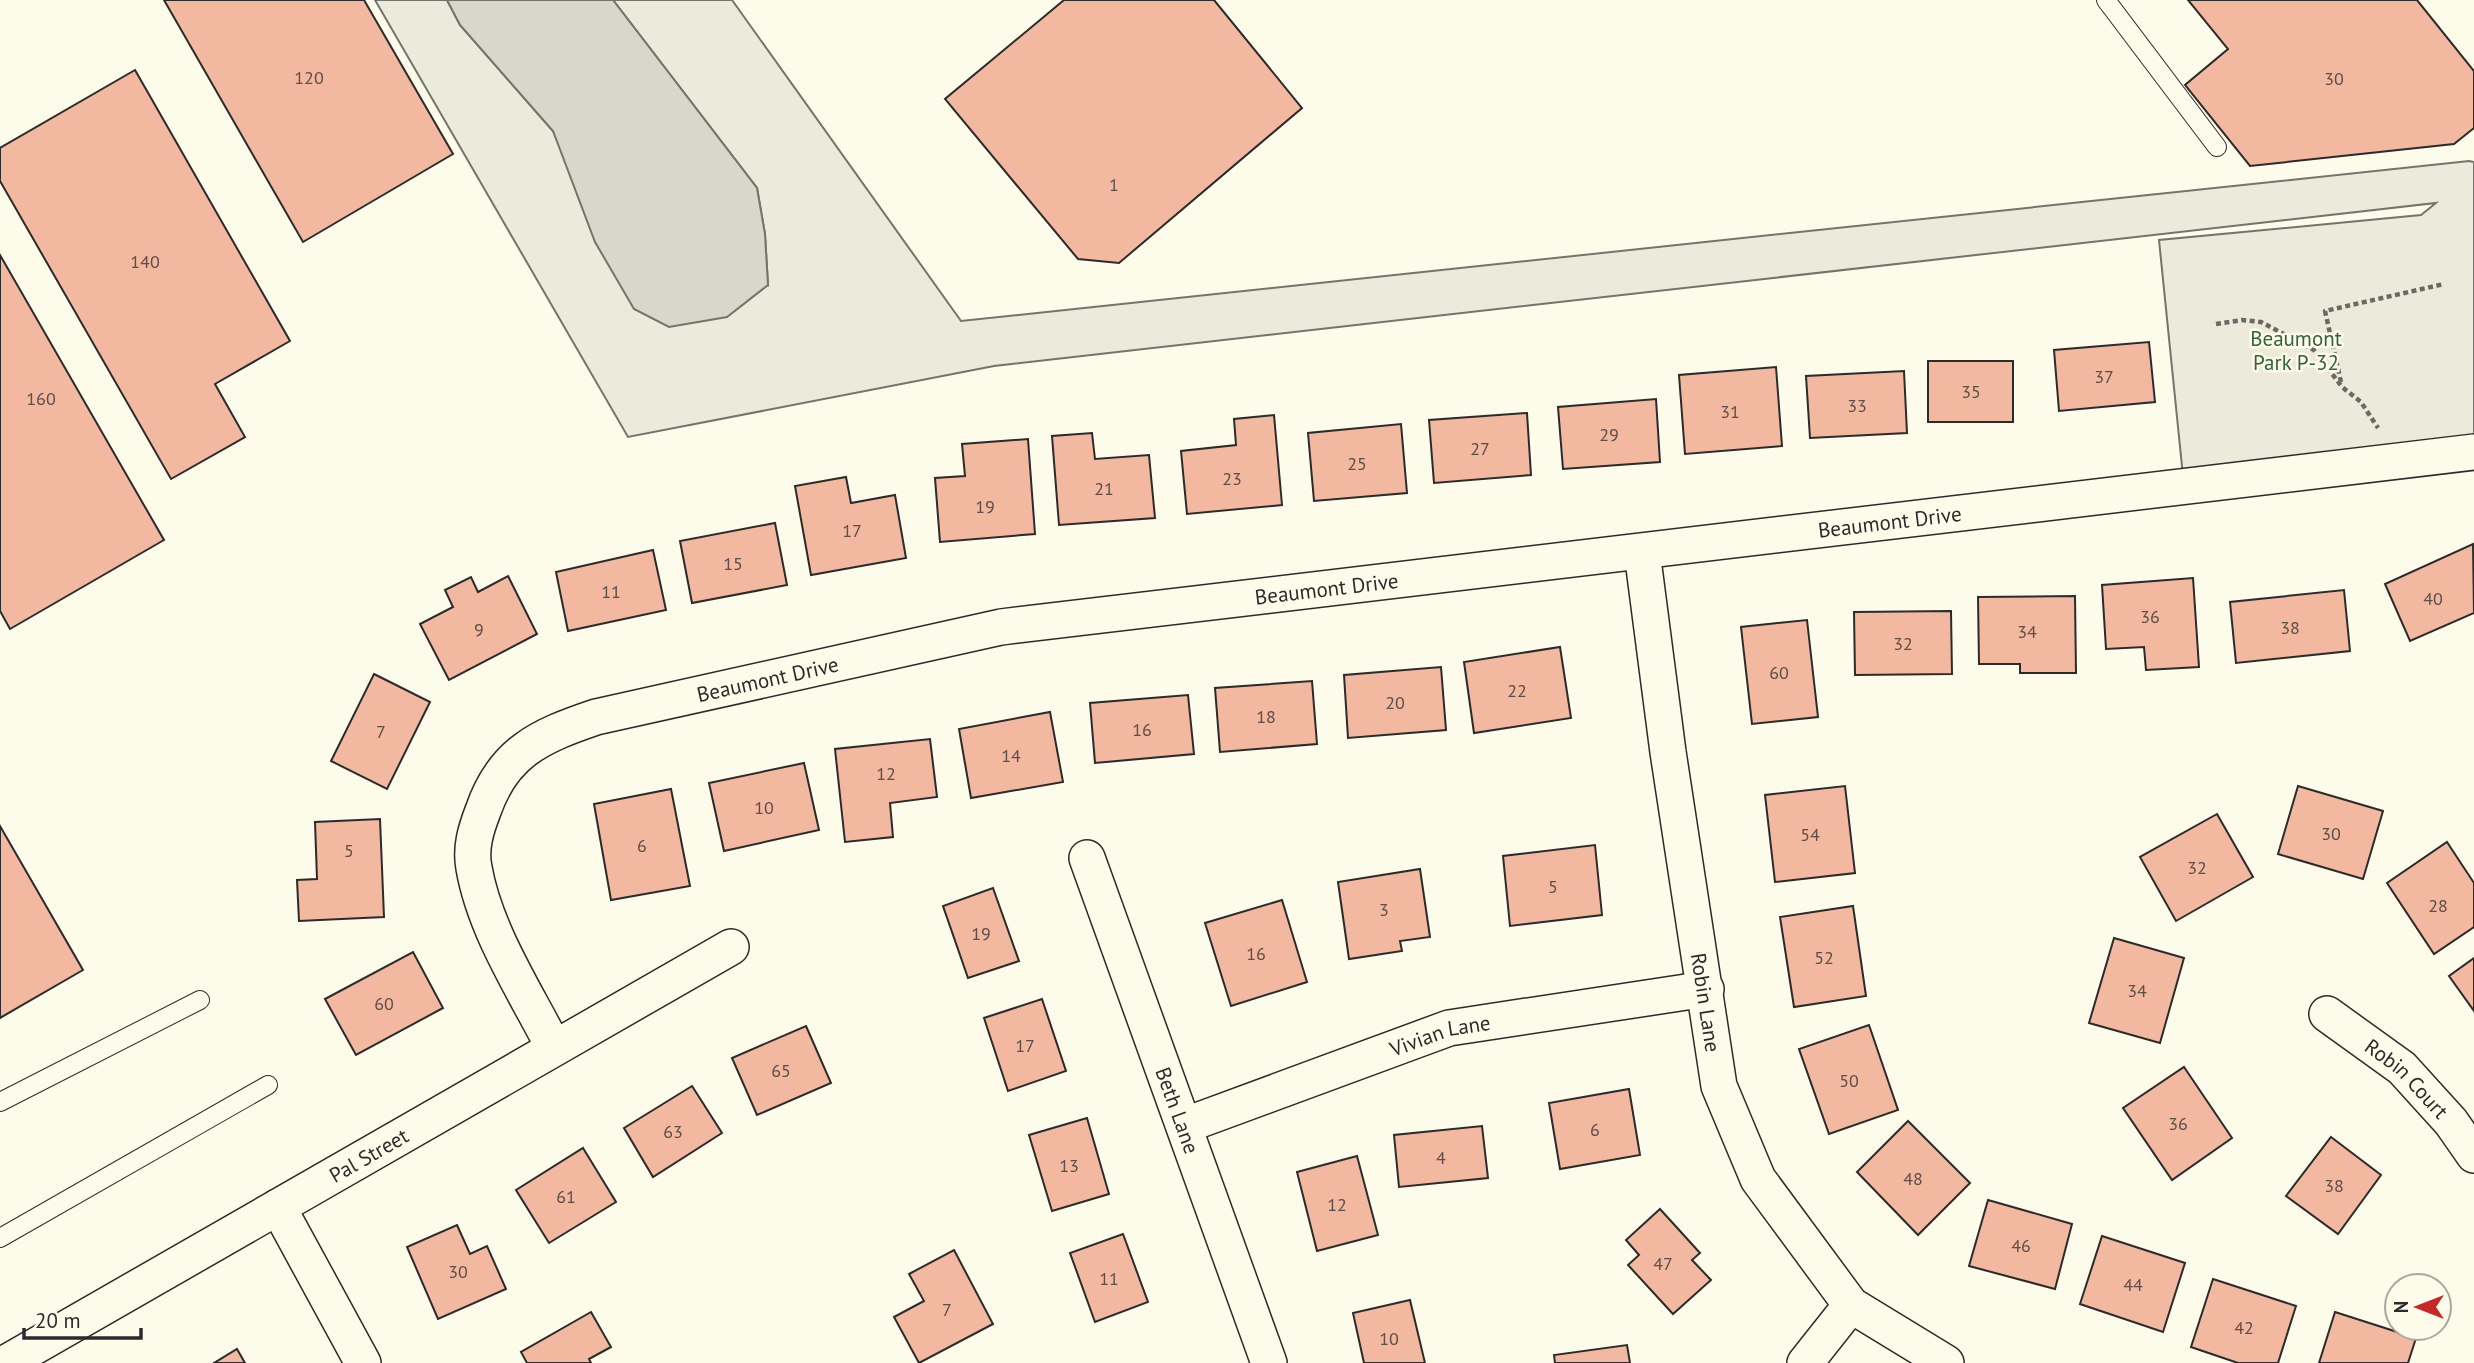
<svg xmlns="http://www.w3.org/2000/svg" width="2474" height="1363" font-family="'PT Sans',sans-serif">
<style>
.green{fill:#ecebdb;stroke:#74746e;stroke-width:2}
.water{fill:#d8d7c9;stroke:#74746e;stroke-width:2}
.building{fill:#f2b8a0;stroke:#2b2b2b;stroke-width:2}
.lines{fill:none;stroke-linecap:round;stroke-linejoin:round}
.lane-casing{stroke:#2b2b2b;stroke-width:20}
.street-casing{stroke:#2b2b2b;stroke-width:38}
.path{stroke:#6a6964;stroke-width:4.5;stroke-dasharray:5 3.5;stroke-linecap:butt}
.lane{stroke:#fdfbea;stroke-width:18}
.street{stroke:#fdfbea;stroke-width:35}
.labels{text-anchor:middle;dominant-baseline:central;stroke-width:5;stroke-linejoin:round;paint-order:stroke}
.number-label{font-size:18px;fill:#5d4e48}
.park-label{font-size:21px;fill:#34623c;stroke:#fdfbea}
.street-label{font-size:21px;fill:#2b2b2b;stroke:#fdfbea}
</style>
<rect width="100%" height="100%" fill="#fdfbea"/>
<polygon class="green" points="375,0 447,0 460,25 553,131 563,149 768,285 765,234 757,188 613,0 732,0 961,321 2469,161 2474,162 2474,452 2184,486 2159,240 2421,215 2436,203 994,366 628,437"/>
<polygon class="water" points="447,0 613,0 757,188 765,234 768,285 727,317 669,327 634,309 595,242 553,131 460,25"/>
<g class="building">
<polygon points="164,0 364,0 453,154 303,242"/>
<polygon points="1064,0 1214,0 1302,108 1119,263 1078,259 945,99"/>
<polygon points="2188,0 2417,0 2474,71 2474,128 2454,144 2250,166 2185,85 2228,49"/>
<polygon points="135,70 290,341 215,384 245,437 171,479 0,181 0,148"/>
<polygon points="0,255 164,540 10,629 0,611"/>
<polygon points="2149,342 2155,402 2059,411 2054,350"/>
<rect x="1928" y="361" width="85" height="61"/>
<polygon points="1776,367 1782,446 1685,454 1679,375"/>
<polygon points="1904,371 1907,433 1810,438 1806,376"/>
<polygon points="1656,399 1660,462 1563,469 1558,407"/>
<polygon points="1527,413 1531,475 1434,483 1429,420"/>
<polygon points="1274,415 1282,505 1187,514 1181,451 1236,445 1234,419"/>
<polygon points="1401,424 1407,493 1314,501 1308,433"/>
<polygon points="1092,433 1095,459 1149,455 1155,518 1059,525 1052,436"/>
<polygon points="1028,439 1035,534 940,542 935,478 965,476 962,444"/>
<polygon points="846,477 851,503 895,495 906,558 811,575 795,486"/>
<polygon points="775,523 787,585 692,603 680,541"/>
<polygon points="2473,544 2474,613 2410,641 2385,584"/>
<polygon points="653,550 666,610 568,631 556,572"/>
<polygon points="508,576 537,634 449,680 420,624 453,607 445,590 471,577 478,592"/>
<polygon points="2193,578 2199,667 2146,670 2144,647 2106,649 2102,585"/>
<polygon points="2344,590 2350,651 2236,663 2230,602"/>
<polygon points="2075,596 2076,673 2020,673 2020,664 1979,664 1978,597"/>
<polygon points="1951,611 1952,674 1855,675 1854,612"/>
<polygon points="1807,620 1818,717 1752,724 1741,627"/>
<polygon points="1560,647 1571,718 1474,733 1464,662"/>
<polygon points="1441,667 1446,730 1348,738 1344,675"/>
<polygon points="374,674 430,702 387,789 331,761"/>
<polygon points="1312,681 1317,744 1220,752 1215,688"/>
<polygon points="1188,695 1194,754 1095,763 1090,703"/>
<polygon points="1050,712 1063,782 971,798 959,729"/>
<polygon points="930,739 937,797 890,803 893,837 845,842 835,749"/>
<polygon points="804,763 819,830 724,851 709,783"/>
<polygon points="1845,786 1855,873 1775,882 1765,795"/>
<polygon points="2298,786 2383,811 2363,879 2278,854"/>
<polygon points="671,789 690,886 611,900 594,804"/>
<polygon points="2217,814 2253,877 2176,921 2140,857"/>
<polygon points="380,819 384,917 299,921 297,880 317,879 315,822"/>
<polygon points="0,826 83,970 0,1018"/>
<polygon points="2447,842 2474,883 2474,927 2434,954 2387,883"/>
<polygon points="1595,845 1602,915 1510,926 1503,856"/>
<polygon points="1420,869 1430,937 1400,941 1402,951 1349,959 1338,882"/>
<polygon points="993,888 1019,961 968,978 943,906"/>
<polygon points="1282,900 1307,982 1231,1006 1205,923"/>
<polygon points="1853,906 1866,996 1794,1007 1780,917"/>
<polygon points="2114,938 2184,958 2160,1043 2089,1023"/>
<polygon points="413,952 443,1008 356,1055 325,999"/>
<polygon points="2474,958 2474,1011 2449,976"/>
<polygon points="1042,999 1066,1071 1008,1091 984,1018"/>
<polygon points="1869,1025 1898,1110 1829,1134 1799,1049"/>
<polygon points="806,1026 831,1083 757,1115 732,1058"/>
<polygon points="2184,1067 2232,1138 2172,1180 2123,1108"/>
<polygon points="692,1086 722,1133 653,1177 624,1128"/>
<polygon points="1629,1089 1640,1155 1560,1169 1549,1103"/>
<polygon points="1087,1118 1109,1194 1052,1211 1029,1135"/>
<polygon points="1908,1121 1970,1183 1918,1235 1857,1172"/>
<polygon points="1482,1126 1488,1178 1399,1187 1394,1135"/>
<polygon points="2331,1137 2381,1175 2338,1234 2286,1196"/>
<polygon points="583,1148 616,1202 549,1243 516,1190"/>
<polygon points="1357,1156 1378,1235 1317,1251 1297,1172"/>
<polygon points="1988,1200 2072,1224 2055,1289 1969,1266"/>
<polygon points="1660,1209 1700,1253 1692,1260 1711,1280 1673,1314 1628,1265 1639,1255 1626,1240"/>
<polygon points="457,1225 470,1254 487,1246 506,1289 438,1319 407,1247"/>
<polygon points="1123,1234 1148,1302 1095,1322 1070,1253"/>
<polygon points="2102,1236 2185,1263 2163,1332 2080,1304"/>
<polygon points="954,1250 993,1324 919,1363 894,1317 924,1301 909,1274"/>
<polygon points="2213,1279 2296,1306 2278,1363 2238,1363 2191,1347"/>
<polygon points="1410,1300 1425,1363 1364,1363 1353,1313"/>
<polygon points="591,1312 611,1347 589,1359 591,1363 527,1363 521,1352"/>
<polygon points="2335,1312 2416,1338 2408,1363 2319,1363"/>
<polygon points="1627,1345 1630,1363 1555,1363 1554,1355"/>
<polygon points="237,1349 245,1363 214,1363"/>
</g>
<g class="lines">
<g class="lane-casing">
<g id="lane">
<polyline points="2106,0 2217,147"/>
<polyline points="0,1102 200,1000"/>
<polyline points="0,1238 268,1085"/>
</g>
</g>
<g class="street-casing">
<g id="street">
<path id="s1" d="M1642 552 1668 752 1719 1086 1758 1179 1851 1305 1946 1363"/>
<path id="s2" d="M1087 858 1269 1363"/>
<path id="s3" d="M2327 1014 2402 1068 2451 1122 2474 1155"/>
<path id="s4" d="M554 1048C525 991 485 931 474 868 470 848 476 829 483 811 503 752 540 736 596 717L1001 627 2474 452"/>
<path id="s5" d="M1186 1125 1449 1028 1706 989"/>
<polyline points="278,1207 363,1363"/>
<path id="s6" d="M6 1363 731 947"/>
<polyline points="1805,1363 1851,1305"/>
</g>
</g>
<g class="path">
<polyline points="2216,324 2242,320 2261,322 2314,350 2342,387 2361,402 2378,428"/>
<polyline points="2341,382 2325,311 2444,284"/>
</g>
<use href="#lane" class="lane"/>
<use href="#street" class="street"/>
</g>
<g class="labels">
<g class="number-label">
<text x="309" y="77">120</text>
<text x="2334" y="78">30</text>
<text x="1114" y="184">1</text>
<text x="145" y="261">140</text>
<text x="2104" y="376">37</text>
<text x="1971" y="391">35</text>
<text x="41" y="398">160</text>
<text x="1857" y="405">33</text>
<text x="1730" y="411">31</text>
<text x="1609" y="434">29</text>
<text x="1480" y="448">27</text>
<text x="1357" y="463">25</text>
<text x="1232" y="478">23</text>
<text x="1104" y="488">21</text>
<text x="985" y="506">19</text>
<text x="852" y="530">17</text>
<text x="733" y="563">15</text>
<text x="611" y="591">11</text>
<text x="2433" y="598">40</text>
<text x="2150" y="616">36</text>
<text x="2290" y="627">38</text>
<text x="479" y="629">9</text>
<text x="2027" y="631">34</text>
<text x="1903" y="643">32</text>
<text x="1779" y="672">60</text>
<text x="1517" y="690">22</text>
<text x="1395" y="702">20</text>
<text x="1266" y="716">18</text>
<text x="1142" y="729">16</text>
<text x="381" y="731">7</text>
<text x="1011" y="755">14</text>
<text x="886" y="773">12</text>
<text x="764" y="807">10</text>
<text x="2331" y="833">30</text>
<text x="1810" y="834">54</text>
<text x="642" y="845">6</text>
<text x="349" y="850">5</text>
<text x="2197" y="867">32</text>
<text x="1553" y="886">5</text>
<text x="2438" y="905">28</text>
<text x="1384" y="909">3</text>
<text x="981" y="933">19</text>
<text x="1256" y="953">16</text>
<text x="1824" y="957">52</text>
<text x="2137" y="990">34</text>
<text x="384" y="1003">60</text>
<text x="1025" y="1045">17</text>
<text x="781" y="1070">65</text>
<text x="1849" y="1080">50</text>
<text x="2178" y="1123">36</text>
<text x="1595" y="1129">6</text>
<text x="673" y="1131">63</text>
<text x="1441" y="1157">4</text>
<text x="1069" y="1165">13</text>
<text x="1913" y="1178">48</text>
<text x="2334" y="1185">38</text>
<text x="566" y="1196">61</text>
<text x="1337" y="1204">12</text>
<text x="2021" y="1245">46</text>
<text x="1663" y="1263">47</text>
<text x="458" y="1271">30</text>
<text x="1109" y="1278">11</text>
<text x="2133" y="1284">44</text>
<text x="947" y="1309">7</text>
<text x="2244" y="1327">42</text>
<text x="1389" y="1338">10</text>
</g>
<g class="park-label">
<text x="2296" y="338">Beaumont<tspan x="2296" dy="24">Park P-32</tspan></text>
</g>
<g class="street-label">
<text stroke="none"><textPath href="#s4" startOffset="1720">Beaumont Drive</textPath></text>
<text stroke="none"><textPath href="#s4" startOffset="1153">Beaumont Drive</textPath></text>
<text stroke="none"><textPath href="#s4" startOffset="586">Beaumont Drive</textPath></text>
<text stroke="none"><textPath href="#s1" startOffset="455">Robin Lane</textPath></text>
<text stroke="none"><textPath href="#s5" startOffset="270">Vivian Lane</textPath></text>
<text stroke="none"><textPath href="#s3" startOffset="103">Robin Court</textPath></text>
<text stroke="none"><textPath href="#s2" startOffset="268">Beth Lane</textPath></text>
<text stroke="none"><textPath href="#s6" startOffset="418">Pal Street</textPath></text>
</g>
</g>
<g transform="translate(2418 1307) rotate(270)"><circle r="33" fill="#fdfbea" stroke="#a9a89e" stroke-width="2"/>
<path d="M0-5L12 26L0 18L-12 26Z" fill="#c62828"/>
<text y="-10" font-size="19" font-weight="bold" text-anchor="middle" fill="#2b2b2b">N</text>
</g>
<path d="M24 1328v10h117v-10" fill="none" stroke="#2b2b2b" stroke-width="3.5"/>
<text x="35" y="1328" font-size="21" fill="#2b2b2b" stroke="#fdfbea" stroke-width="5" paint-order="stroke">20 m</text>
</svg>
